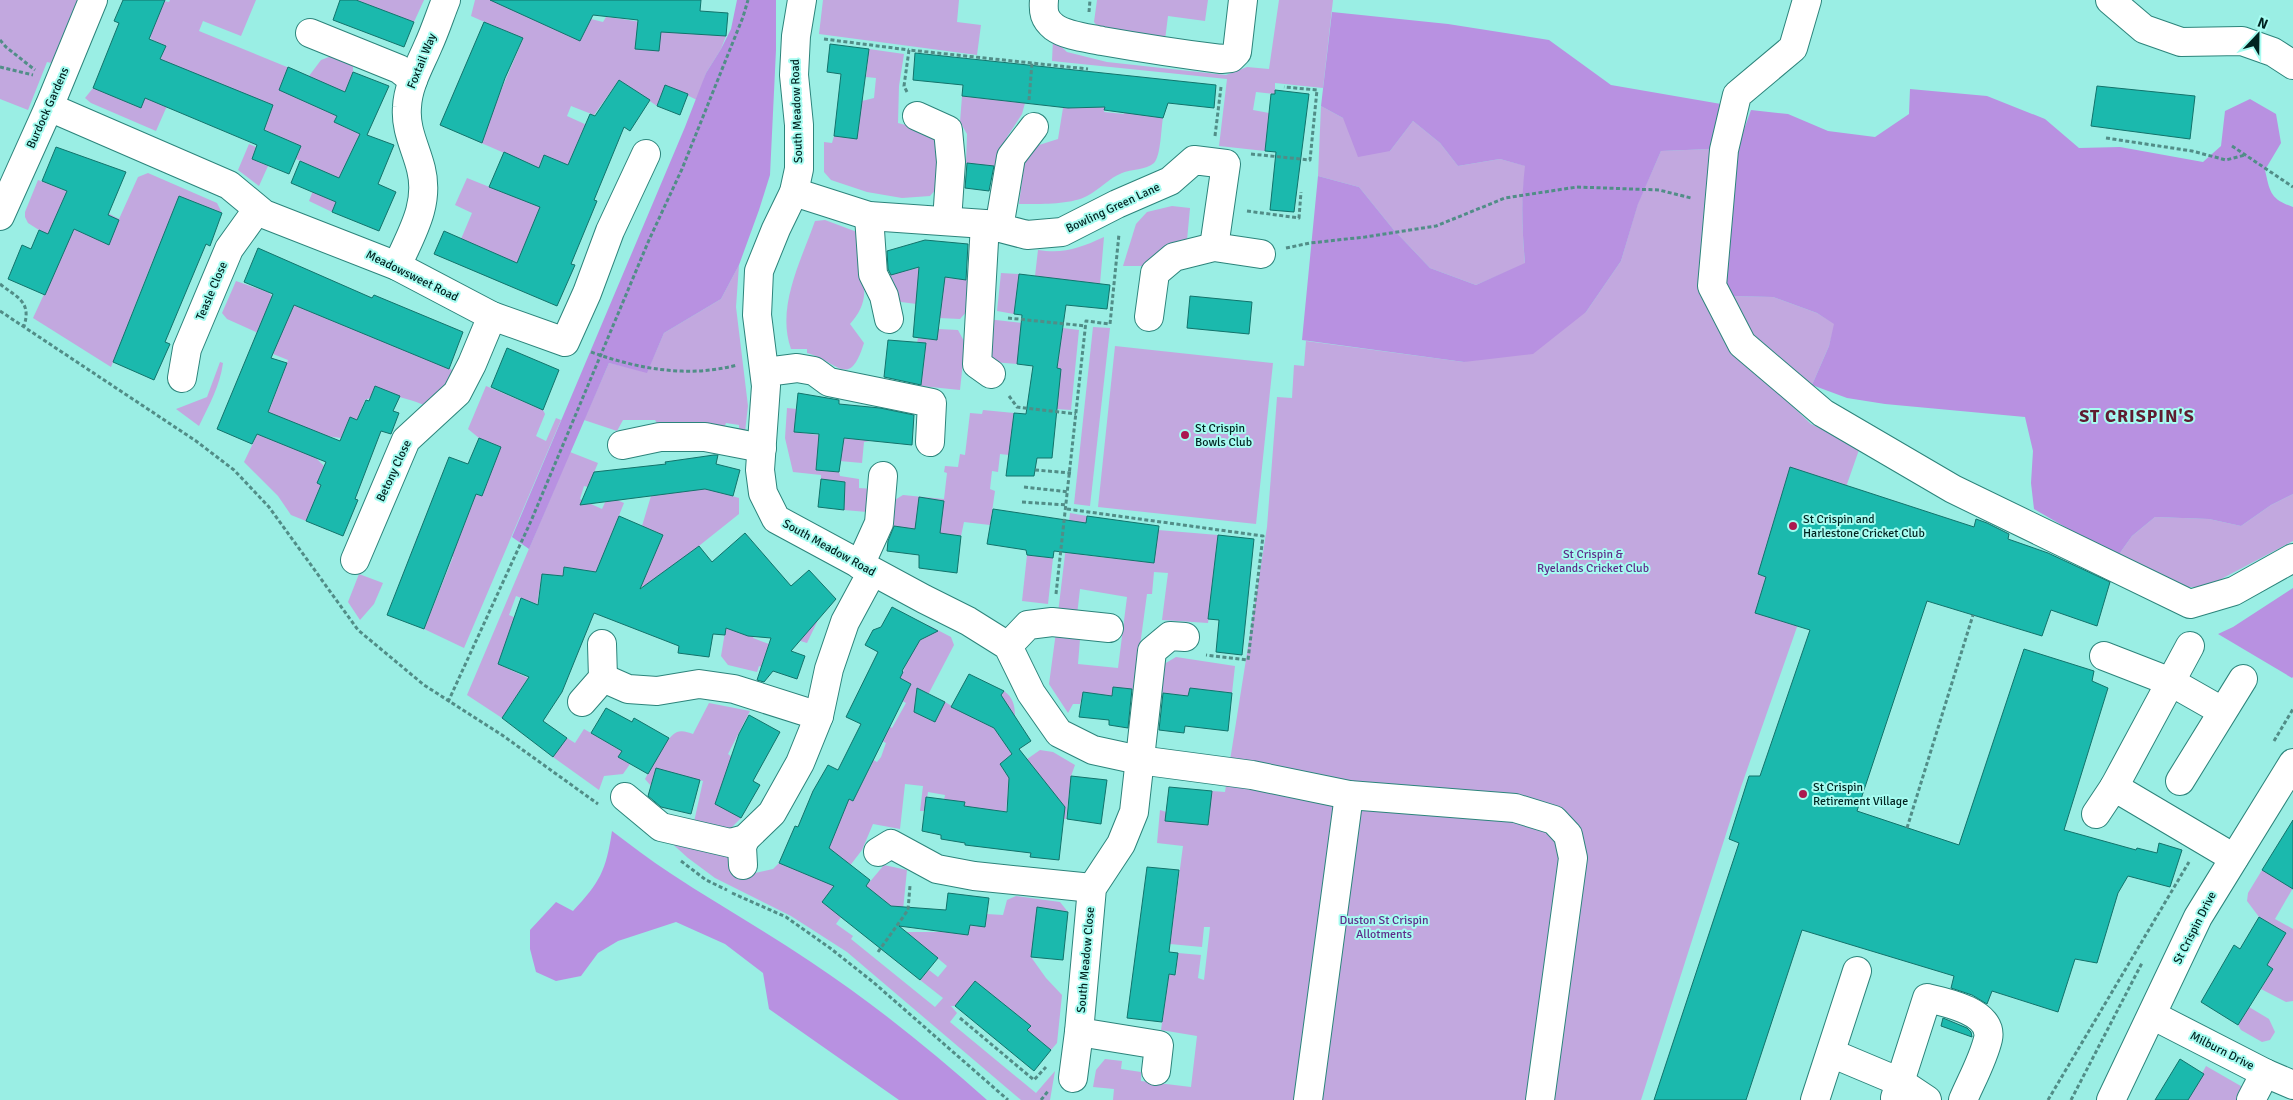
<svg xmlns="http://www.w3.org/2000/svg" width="2293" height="1100" font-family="Signika,sans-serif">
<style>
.green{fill:#c2a8df}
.forest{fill:#b891e1}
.building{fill:#1bb9ad;stroke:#12736b}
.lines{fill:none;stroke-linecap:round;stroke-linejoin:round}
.minor-casing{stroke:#2c847b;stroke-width:30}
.path{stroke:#518d87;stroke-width:3;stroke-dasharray:4 2.5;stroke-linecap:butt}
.minor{stroke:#fff;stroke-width:28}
.poi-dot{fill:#ab1950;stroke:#a7fcf1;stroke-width:2}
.labels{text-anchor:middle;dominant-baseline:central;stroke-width:4;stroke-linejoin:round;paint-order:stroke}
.street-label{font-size:12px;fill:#002320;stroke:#a7fcf1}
.poi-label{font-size:12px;fill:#002320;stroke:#a7fcf1;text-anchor:start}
.park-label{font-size:12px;fill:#5f2c89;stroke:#a7fcf1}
.district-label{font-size:18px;font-weight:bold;letter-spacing:1px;fill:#5f1b2f;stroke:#a7fcf1}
</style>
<rect width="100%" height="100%" fill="#9aeee4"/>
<g class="green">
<polygon points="0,0 83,0 55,64 47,62 28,110 0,99"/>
<polygon points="170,0 256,0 241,36 203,21 199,31 309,76 321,60 334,55 353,63 353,72 334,122 356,132 361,132 345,166 340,193 332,212 309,201 321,170 296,159 301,146 264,130 272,108 243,95 174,90 156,131 91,103 85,98 93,88 141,107 166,46 152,40 150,37 164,1 169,2"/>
<polygon points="356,0 424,0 414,22"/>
<path d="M475 0H554L591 19 603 22 606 17C646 21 685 33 726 36L721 49 706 73 697 100 666 85 657 106 619 80 594 115 571 106 567 116 589 126 583 130 569 163 567 165 544 156 535 177 557 187 541 278 461 239 472 213 455 205 467 178 512 196 525 162 479 142 523 39 471 16Z"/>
<polygon points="823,0 959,0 957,22 981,25 977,55 819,34"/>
<polygon points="1097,0 1208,0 1205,21 1168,16 1165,40 1100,30 1094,22"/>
<polygon points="1279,0 1333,0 1323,88 1275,83 1275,94 1256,92 1253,110 1269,113 1265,151 1219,146 1227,79 1052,61 1053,39 1067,52 1107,62 1226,75 1247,67 1269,69"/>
<polygon points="869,49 904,54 899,86 898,123 920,129 938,136 938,187 930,196 902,198 867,192 831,180 824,172 824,142 832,143 834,136 857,139 862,101 874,98 876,78 866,77"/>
<polygon points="962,96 1025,103 1022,114 1007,137 1002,167 966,163 967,134 960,122"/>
<path d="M1086 104 1105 106 1104 112 1124 114 1125 109 1163 118C1161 128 1161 156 1154 163 1146 170 1131 169 1122 173 1109 178 1099 190 1087 196 1071 205 1036 204 1019 204L1025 156 1039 145 1058 139 1063 108H1086Z"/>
<path d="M1321 106 1343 118 1390 151 1413 121 1440 143 1458 166 1500 159 1526 166C1521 199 1522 230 1525 264L1476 285 1430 268 1393 229 1359 187 1318 176Z"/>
<polygon points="249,144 256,147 252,159 268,166 259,186 238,170"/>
<polygon points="1711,149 1710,206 1740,356 1811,424 1860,447 1741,787 1641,1100 1113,1100 1114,1089 1093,1087 1096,1070 1105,1059 1122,1061 1121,1069 1141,1072 1141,1081 1191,1087 1197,1036 1161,1030 1169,974 1176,975 1178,953 1201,955 1198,978 1204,980 1210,927 1204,927 1202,947 1170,944 1183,846 1157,843 1160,810 1208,825 1212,791 1225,792 1267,527 1277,397 1292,398 1294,365 1304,366 1306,341 1464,362 1586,312 1621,261 1638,203 1661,151"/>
<polygon points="148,173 217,203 222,213 179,196 158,251 177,271 153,260 131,316 155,327 152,335 128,325 111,367 33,318 59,262 39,230 28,223 25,217 25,212 38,180 67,191 119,219 138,177"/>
<polygon points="1172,206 1190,208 1187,240 1151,266 1123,266 1136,224 1147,212"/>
<path d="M825 220 857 232C860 244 858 251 858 263 858 269 861 276 863 282 867 298 861 312 850 324L864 343C849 390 839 362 807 353V349H791C776 307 801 261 815 221Z"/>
<path d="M1104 237 1100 284 1035 276 1038 250C1064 254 1080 248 1104 237Z"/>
<polygon points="739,265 736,307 748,406 745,432 739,432 739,425 726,423 724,428 691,422 661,429 655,420 623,420 617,431 584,420 609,363 647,372 664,333 721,299"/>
<polygon points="925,266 951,268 951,278 973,280 968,310 960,319 939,318 940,307 901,302 889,293 883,276"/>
<polygon points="1001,273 1019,274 1014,314 997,311"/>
<path d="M236 281 268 292 272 296 455 371 447 387 427 406C408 399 385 390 365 400L357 420 350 417 341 438 326 436 316 458 324 466 317 483 321 485 306 521 291 515 278 496 244 462 271 406 288 360 273 354 278 342 227 319 222 313Z"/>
<polygon points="1730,296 1773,297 1817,313 1835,324 1829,346 1812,385 1794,378 1749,332"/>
<polygon points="987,319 1022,323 1017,364 993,362 982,353"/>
<polygon points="1093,327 1110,328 1090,506 1074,504"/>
<polygon points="1063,328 1079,330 1071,410 1056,409 1061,369 1057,368"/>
<polygon points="938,329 958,330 965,343 960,390 921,386 926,344 917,343 918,338 937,340"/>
<polygon points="1115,346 1273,363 1256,524 1098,507"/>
<path d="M220 362 223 363C220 386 209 405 199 426L176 409 207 397Z"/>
<polygon points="486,386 543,410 545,414 536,436 546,441 556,418 561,420 464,648 424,629 453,557 416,542 417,536 454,551 476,494 482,496 500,447 479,438 468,429"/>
<polygon points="787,408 797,409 794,432 835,437 871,434 870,441 864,442 862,463 817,459 816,470 839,472 840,476 859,479 859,488 874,489 867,512 844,510 845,482 821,479 821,475 793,472 785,438"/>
<polygon points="983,410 1014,413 1009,455 1000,454 998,472 992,471 990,489 995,491 990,525 964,522 961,536 890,526 893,501 903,495 944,499 947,473 944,472 945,466 958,467 960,454 965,455 970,413 982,414"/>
<polygon points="570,452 598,463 588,487 584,486 580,499 602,509 608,496 624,503 610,538 626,546 580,605 584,570 564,567 563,576 542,574 537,604 516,596 509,615 528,623 524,663 502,653 498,664 528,678 502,718 467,695"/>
<polygon points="684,482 739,498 739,514 680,561 712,562 723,552 745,579 818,620 807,643 756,627 753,638 769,644 761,667 759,666 757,672 728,665 721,656 728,614 646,590 640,585 663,535 642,526 651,496 686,491"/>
<polygon points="2293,494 2293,541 2206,587 2184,587 2117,557 2132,536 2155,517 2209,519 2241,526 2271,505"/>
<polygon points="1070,513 1087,516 1083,555 1154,563 1158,530 1218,535 1208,623 1162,620 1168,573 1154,572 1152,594 1147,594 1134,690 1113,687 1112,696 1083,692 1080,704 1073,704 1068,713 1049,684 1056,632 1076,635 1080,639 1078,664 1118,668 1127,597 1080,589 1077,615 1058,613"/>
<polygon points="1027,555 1053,558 1048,604 1022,601"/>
<polygon points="359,574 383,583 374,604 360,620 348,602"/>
<path d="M928 625 951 637 954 645 918 714 935 722 945 702 971 717 975 709 990 716 1004 691C1013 697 1015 706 1015 716L995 730 1012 754 1000 764 1006 774 1040 750 1053 752 1075 765 1071 776 1066 819 1028 815 1031 780 1009 778 1006 812 964 806 965 803 944 800 945 795 928 792 925 811H920L923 786 905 784 900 829 873 824 862 850 822 902 841 916 884 865 907 870 903 910 882 912 888 904 870 889 845 921 841 917 836 924 853 936 851 939 935 1007 943 998 920 980 929 970 938 977 947 966 906 932H943L968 935 970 925 985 927 987 914 1003 915 1007 900 1016 896 1060 902 1068 912 1037 908 1031 957 1046 978 1062 995 1057 1043 1051 1050 1027 1030 1031 1026 975 981 955 1006H951L957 1013 950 1022 1036 1093 1055 1071 1050 1100H1021L847 952 791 916 715 878 688 858 667 839 726 853 738 877 773 869 779 863 815 878 821 864 832 791 853 801 872 764 855 755 856 751 877 762 881 757 886 743 866 733 887 725 892 728 906 703 879 688 895 687 903 672 917 636 922 639 927 636 930 631Z"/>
<polygon points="1176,657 1235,666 1232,693 1190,688 1188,696 1157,692 1159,667"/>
<path d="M709 703 750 711 728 754 733 758 720 806 741 818 730 829 694 822 703 781 684 776 683 781 654 774 651 786 645 779C651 768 666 737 677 732 682 730 688 732 693 734Z"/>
<polygon points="584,729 622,751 619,757 630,764 623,774 604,776 599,790 553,757 567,738 575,743"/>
<polygon points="2262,870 2293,888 2275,919 2293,929 2293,1001 2286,1002 2261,989 2273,969 2267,965 2286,933 2259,917 2247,901 2248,893"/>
<polygon points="2249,1007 2269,1019 2275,1032 2270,1040 2262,1042 2241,1030 2238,1025"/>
<polygon points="2206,1066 2246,1089 2239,1100 2188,1100"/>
</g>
<g class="forest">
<polygon points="737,0 776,0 776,50 770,175 759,210 739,265 721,299 664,333 647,373 609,363 529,549 512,537 685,127 706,73 721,49 731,29"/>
<path d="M1332 12 1448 24 1549 40 1611 85 1721 104 1711 149 1661 151 1638 204 1621 261 1586 312 1533 354 1464 362 1302 340 1318 176 1359 187 1393 229 1430 268 1476 285 1525 263C1522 230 1521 199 1525 166L1500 159 1458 166 1440 143 1413 121 1390 151 1358 157 1343 118 1321 106Z"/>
<path d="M1910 89 1987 96 2045 119 2079 148 2120 147 2203 162 2221 146 2225 111 2250 99 2276 114 2281 143 2265 170C2270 192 2270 199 2293 207V494L2271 505 2241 526 2209 519 2155 517 2132 536 2117 557 2034 509 2031 483 2033 451 2025 417 1885 404 1847 398 1812 385 1829 346 1834 324 1817 313 1773 297 1730 296 1723 269 1737 149 1751 110 1788 114 1828 131 1875 137 1909 114Z"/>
<polygon points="2293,588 2293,677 2292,678 2218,634 2233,627"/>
<path d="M612 831C631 845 650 860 670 873 717 904 765 931 811 962 873 1003 932 1051 987 1100H899L769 1009 763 973 725 944 676 922 618 941 598 953 581 976 556 981 536 972 530 949V930L556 902 573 911C600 882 606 871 612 831Z"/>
</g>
<g class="building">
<polygon points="123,0 165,0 149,39 166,46 160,59 273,105 264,130 301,146 289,174 252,159 257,145 145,98 141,108 93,88 119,23 114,21"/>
<polygon points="340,0 356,0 414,22 404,47 333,20"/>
<polygon points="490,0 701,0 700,11 728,13 726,36 661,32 659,51 635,49 638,20 593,15 580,41"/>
<polygon points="484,22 523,38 505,78 482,143 440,125"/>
<polygon points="830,44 869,49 857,139 834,136 841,74 827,72"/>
<polygon points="915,53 1216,85 1214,108 1168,103 1163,118 1104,110 1105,107 1068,108 962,96 963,85 913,80"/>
<polygon points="288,67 345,92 353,72 389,86 367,135 394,145 378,184 396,192 379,231 332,212 336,202 291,183 300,161 339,178 360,134 334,122 337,116 279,90"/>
<polygon points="619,80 650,100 630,131 624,127 594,200 597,201 571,264 575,265 557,306 434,254 444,231 517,263 540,207 489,187 504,152 539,168 544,155 568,165 590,114 595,116"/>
<polygon points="665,85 688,94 680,115 657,106"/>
<polygon points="2097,86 2195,96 2190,139 2091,126"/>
<polygon points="1275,90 1309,94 1294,212 1270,210 1276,152 1265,151 1271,94 1275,94"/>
<polygon points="56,147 126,172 108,215 119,220 109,245 74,229 45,295 8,279 22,245 31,249 39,230 48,234 67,191 42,181"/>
<polygon points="967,163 994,166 989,191 965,188"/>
<polygon points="179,196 222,213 210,246 206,244 165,342 170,344 154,380 113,362"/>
<polygon points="925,240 968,244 966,280 945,277 937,340 913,337 919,267 891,275 888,269 887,251"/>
<polygon points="258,248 372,298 374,295 463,332 449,369 294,305 271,358 287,363 268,412 340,441 350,417 357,420 366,400 369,401 375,386 400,396 393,411 399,413 391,434 381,431 355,499 358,500 343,536 306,521 321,485 317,483 326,462 257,434 252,444 217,429 273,294 244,282"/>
<polygon points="1019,274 1110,285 1107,309 1066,305 1057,368 1061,369 1052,458 1037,458 1034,476 1006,476 1014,413 1026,414 1033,366 1017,364 1022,315 1014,314"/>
<polygon points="1190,296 1252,302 1249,334 1187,328"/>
<polygon points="888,340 926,343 921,385 884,377"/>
<polygon points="507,348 559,370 543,410 491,387"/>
<polygon points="798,393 839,400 839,404 880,408 914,415 912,445 844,438 839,472 816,470 819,434 794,432"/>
<polygon points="479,438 501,447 482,496 476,494 424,629 387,615 449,457 468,464"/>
<polygon points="714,455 718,455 716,464 740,470 733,496 705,489 580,505 594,472 666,464 665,462"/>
<polygon points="1790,467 1974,527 1976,519 1987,523 2009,534 2008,539 2048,553 2110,582 2097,626 2051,610 2042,636 1927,601 1857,811 1959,845 2024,649 2094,671 2092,681 2108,688 2064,830 2136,850 2137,848 2157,853 2159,843 2182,850 2170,887 2128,876 2118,893 2097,963 2075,959 2058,1012 1992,991 1987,1004 1972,995 1951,988 1954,976 1802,930 1746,1100 1654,1100 1739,843 1729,839 1749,776 1760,776 1810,630 1755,613 1766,577 1758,574"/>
<polygon points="821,479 845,482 844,510 818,507"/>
<polygon points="919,497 944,501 940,533 961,536 957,573 919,568 919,555 887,551 888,541 894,526 915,529"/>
<polygon points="993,509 1086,523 1087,516 1159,526 1154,563 1054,551 1053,558 1027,555 1026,550 987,544"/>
<polygon points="619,516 663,535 640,589 699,546 712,562 745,533 791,586 809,570 836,599 791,651 805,656 797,679 773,671 764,682 757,680 771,638 748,636 726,628 725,635 713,634 709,657 678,653 679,646 594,613 562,692 543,721 567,738 553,757 502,718 529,677 498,664 521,598 538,605 542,574 563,576 564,567 596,572"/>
<polygon points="1218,535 1254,539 1242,655 1216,652 1219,620 1208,619"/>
<polygon points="892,607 938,631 920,640 902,671 903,672 900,678 911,684 853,801 849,799 829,848 870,880 866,886 891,906 946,910 948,893 989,898 985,927 970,925 968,935 899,926 938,958 920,980 822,902 834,886 779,863 795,826 798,827 813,791 828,765 838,770 861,724 846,717 878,652 865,645 873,630 881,627"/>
<polygon points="969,674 1004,691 1001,695 1031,741 1019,749 1065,807 1059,860 1030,857 1031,853 965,845 965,843 941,839 941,835 922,831 926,797 965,802 964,806 1007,812 1009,778 1000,764 1012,754 994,728 951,707"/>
<polygon points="1113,687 1132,689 1128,728 1109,725 1109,720 1079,717 1083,692 1112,696"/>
<polygon points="917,688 945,702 935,722 914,712"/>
<polygon points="1190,688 1232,693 1228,731 1185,726 1184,733 1159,730 1163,693 1188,696"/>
<polygon points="606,708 632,722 634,718 669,738 648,774 618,757 622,751 591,733"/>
<polygon points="749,715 780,732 753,781 760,785 741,818 715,804 739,734"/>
<polygon points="656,768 700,780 691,814 661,807 648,796"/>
<polygon points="1071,776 1107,780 1101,824 1067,819"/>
<polygon points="1169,787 1212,791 1208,825 1165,821"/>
<polygon points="2293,820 2293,889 2262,870"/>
<polygon points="1147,867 1179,870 1169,952 1178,953 1175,975 1169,974 1162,1022 1127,1018"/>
<polygon points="1037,907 1068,912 1063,960 1031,957"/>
<polygon points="2259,917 2286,933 2267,965 2273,969 2238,1025 2201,1002 2234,945 2240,949"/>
<polygon points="975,981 1031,1026 1027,1030 1051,1050 1034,1071 955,1006"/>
<polygon points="1943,1018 1967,1028 1971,1032 1972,1037 1941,1026"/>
<polygon points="2180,1059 2204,1074 2188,1100 2155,1100"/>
</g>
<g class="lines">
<g class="minor-casing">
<g id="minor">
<polyline points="802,0 796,36 794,75 799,125 799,169 794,192 776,229 759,271 757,315 766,386 760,470 763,493 776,519 924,599 968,621 1008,646 1031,693 1059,733 1093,750 1139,760 1252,775 1349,795 1515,808 1554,820 1568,835 1573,858 1540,1100"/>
<path d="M1044 0C1043 12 1044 19 1054 27 1066 36 1088 38 1102 41 1142 48 1181 54 1221 59L1231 58 1237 52 1243 0"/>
<polyline points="1807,0 1793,48 1737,95 1724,150 1712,286 1742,344 1823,413 1953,489 2190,604 2234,591 2293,558"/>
<polyline points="2110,0 2144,29 2181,42 2242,41 2273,52 2293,65"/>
<polyline points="310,33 399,69 413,80"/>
<polyline points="49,107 229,185 264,214 397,266 492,316 565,342 587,293 610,231 646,154"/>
<polyline points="917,116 948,130 951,162 947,221"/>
<polyline points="794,192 869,216 985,224 1027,235 1062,232 1117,204 1170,181 1194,160 1226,164 1214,247"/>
<polyline points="0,216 49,107 93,0"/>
<polyline points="869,216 873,274 884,296 889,319"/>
<polyline points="985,224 977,364 991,374"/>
<polyline points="999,228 1011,157 1034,127"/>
<path d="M397 266C411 234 430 205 421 169 416 148 405 130 407 107 408 85 420 65 428 46 435 31 440 15 446 0"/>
<polyline points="1149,317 1155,273 1174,257 1214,247 1261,254"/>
<polyline points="766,372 797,368 814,371 829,382 932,403 930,442"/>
<polyline points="182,378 187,349 229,249 257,210"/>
<polyline points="622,445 660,437 705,437 762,448"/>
<polyline points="355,560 406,440 457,393 472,364 492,316"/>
<polyline points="860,565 879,523 883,476"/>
<polyline points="1008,646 1028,625 1052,622 1109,628"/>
<polyline points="2104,656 2171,682 2222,711"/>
<polyline points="603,678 628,689 657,691 699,684 734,689 819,716"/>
<polyline points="582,702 603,678 602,644"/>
<polyline points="2180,781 2243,679"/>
<polyline points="2114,787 2190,646"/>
<polyline points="625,797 661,827 730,843 745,839 772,813 800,763 819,716 829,669 845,622 872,572"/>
<polyline points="2096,814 2114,787 2234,858"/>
<polyline points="878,852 891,844 937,869 974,876 1092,888"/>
<polyline points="743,865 742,847 745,839"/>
<polyline points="2152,1015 2265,1073 2293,1085"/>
<polyline points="1079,1032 1159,1045 1156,1071"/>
<path d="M1831 1053 1900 1082 1927 998C1945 1002 1994 1012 1988 1039 1983 1060 1971 1081 1963 1100"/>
<polyline points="1073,1078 1079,1032 1092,888 1121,844 1134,812 1152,651 1170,636 1185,637"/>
<polyline points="1895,1098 1900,1082 1927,1100"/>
<polyline points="1308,1100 1349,795"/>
<polyline points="1815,1100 1857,971"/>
<polyline points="2111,1100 2198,917 2293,763"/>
<polyline points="2251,1100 2265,1073"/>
</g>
</g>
<g class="path">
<polyline points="1089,12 1090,0"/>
<polyline points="824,39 909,50"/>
<polyline points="0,40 6,47 35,70"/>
<polyline points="0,67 33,75"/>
<polyline points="907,92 904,86 909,50 1088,69"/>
<polyline points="1029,100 1032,63"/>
<polyline points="1215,136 1221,87"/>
<polyline points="2106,138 2192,151 2226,160 2245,155"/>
<polyline points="2232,146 2293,187"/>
<polyline points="1251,154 1310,160 1317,90 1284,87"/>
<polyline points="1247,211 1299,218 1301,192"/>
<polyline points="1286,248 1310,243 1365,237 1436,226 1505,198 1577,187 1659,190 1691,198"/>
<path d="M0 284C16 297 32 301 24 326"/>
<polyline points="0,311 196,441 234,470 269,507 358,630 424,685 502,735 598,804"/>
<polyline points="1008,318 1086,326"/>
<path d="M591 352C638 369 688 378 737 365"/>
<polyline points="1009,396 1017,407 1076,414"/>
<polyline points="1035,470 1071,473"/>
<polyline points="1024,487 1069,492"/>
<polyline points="1022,502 1067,505"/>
<polyline points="1067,509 1263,536 1248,660 1206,655"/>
<polyline points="1056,594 1086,321 1110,324 1119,234"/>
<polyline points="448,702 531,521 649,240 682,169 743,17 748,0"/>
<polyline points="2274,741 2293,709"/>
<polyline points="1907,828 1973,615"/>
<polyline points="681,861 706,880 727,890"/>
<polyline points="732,893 786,917 830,948 873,982 1008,1100"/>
<polyline points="878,952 908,910 910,886"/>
<polyline points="960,1018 1034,1080 1046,1067"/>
<polyline points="1041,1100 1049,1090"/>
<polyline points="2048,1100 2189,862"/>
<polyline points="2071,1100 2142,963"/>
</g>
<use href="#minor" class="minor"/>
</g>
<g class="poi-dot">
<circle cx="1185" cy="435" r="5"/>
<circle cx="1793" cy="526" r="5"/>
<circle cx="1803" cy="794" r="5"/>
</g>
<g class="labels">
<g class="street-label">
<text transform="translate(422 61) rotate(-68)">Foxtail Way</text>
<text transform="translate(48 108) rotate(-66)">Burdock Gardens</text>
<text transform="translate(797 111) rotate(-92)">South Meadow Road</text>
<text transform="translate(1113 208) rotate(-25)">Bowling Green Lane</text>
<text transform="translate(412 276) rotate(26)">Meadowsweet Road</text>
<text transform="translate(212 291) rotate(-67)">Teasle Close</text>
<text transform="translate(394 471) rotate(-65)">Betony Close</text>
<text transform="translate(829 548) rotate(29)">South Meadow Road</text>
<text transform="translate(2195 928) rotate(-63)">St Crispin Drive</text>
<text transform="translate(1086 960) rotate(-85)">South Meadow Close</text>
<text transform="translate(2222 1051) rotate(27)">Milburn Drive</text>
</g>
<g class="poi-label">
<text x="1195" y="428">St Crispin<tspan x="1195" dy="14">Bowls Club</tspan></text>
<text x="1803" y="519">St Crispin and<tspan x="1803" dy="14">Harlestone Cricket Club</tspan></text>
<text x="1813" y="787">St Crispin<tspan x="1813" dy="14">Retirement Village</tspan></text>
</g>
<g class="park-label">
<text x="1593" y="554">St Crispin &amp;<tspan x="1593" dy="14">Ryelands Cricket Club</tspan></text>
<text x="1384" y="920">Duston St Crispin<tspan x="1384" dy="14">Allotments</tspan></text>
</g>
<g class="district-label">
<text x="2137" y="416">ST CRISPIN'S</text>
</g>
</g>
<g transform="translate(2258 35) rotate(22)" stroke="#a7fcf1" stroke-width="4" paint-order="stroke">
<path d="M0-4L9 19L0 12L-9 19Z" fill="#002320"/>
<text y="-8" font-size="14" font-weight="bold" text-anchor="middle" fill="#002320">N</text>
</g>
</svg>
